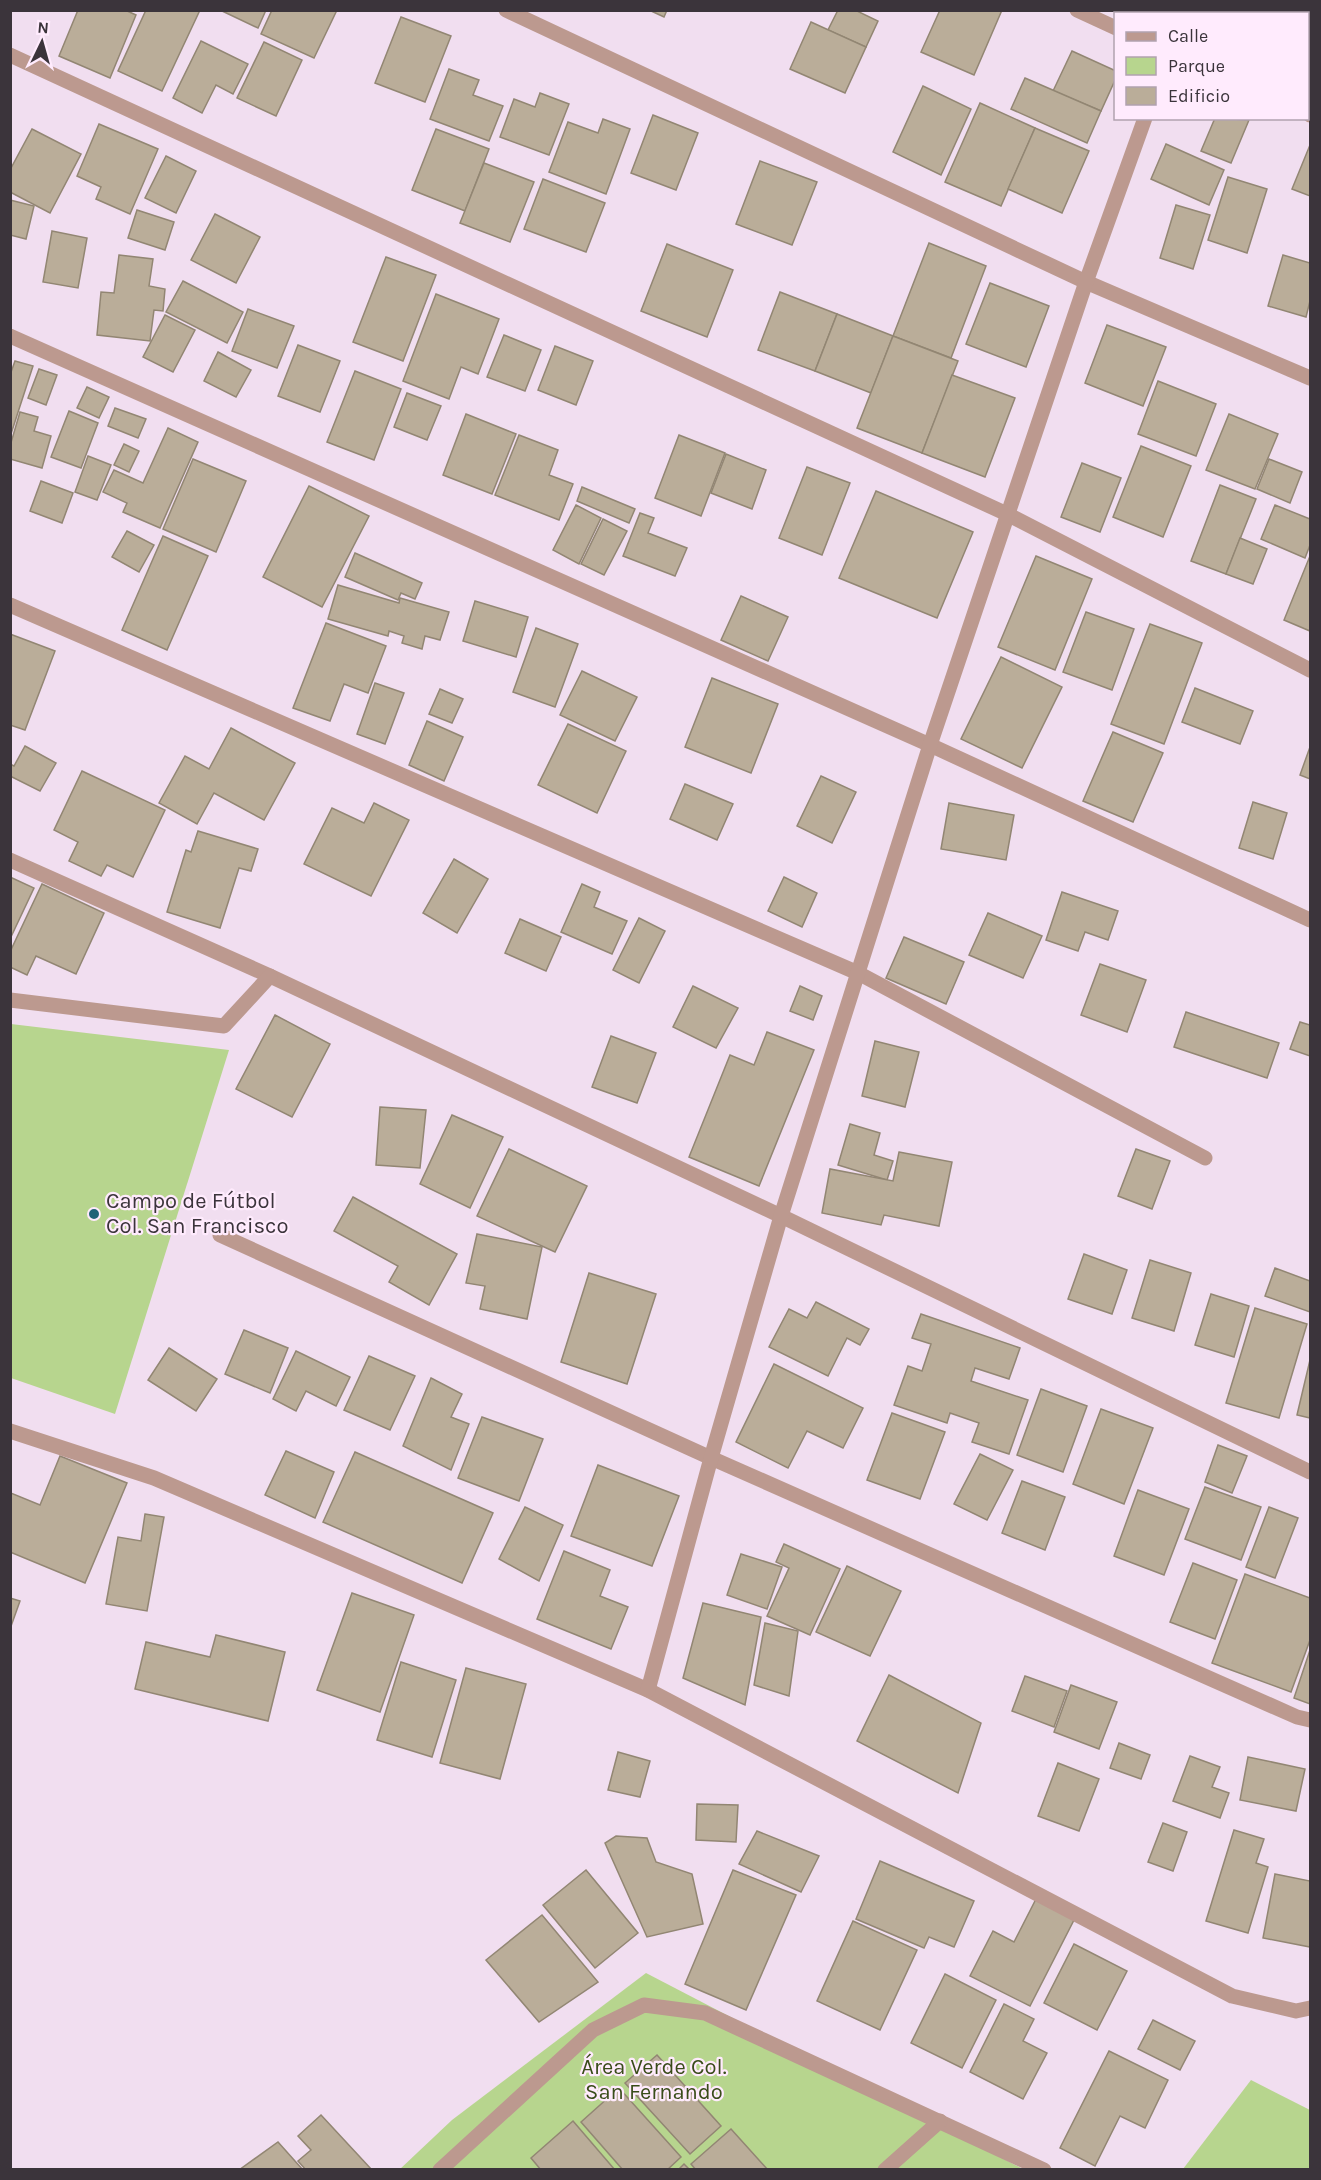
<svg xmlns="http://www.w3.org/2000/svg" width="1321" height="2180" font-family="Karla,sans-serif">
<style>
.green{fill:#b7d58e}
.building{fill:#baad99;stroke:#928673;stroke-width:1.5}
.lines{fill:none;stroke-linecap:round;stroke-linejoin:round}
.minor{stroke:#bc998f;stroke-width:15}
.poi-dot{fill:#216377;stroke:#ffebfd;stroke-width:2}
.labels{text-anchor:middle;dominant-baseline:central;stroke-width:4.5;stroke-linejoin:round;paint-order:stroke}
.poi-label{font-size:22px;fill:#3b343b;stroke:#ffebfd;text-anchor:start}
.park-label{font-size:22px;fill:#394c19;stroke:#ffebfd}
</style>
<rect width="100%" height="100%" fill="#f1def0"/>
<g class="green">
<polygon points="11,1024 229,1050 115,1414 11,1378"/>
<polygon points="646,1973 1023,2169 399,2170 452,2120"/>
<polygon points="1251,2080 1310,2110 1310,2169 1183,2169"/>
</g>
<g class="building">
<polygon points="78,10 125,10 136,15 110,78 59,56"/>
<polygon points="146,10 200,10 162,91 118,71"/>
<polygon points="220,10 266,10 258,28"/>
<polygon points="272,10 337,10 314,58 261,34"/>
<polygon points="649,10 667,10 664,17"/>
<polygon points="838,10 855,10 878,21 866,47 828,30"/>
<polygon points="940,10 1002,10 974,75 921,52"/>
<polygon points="1210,10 1217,10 1226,14 1209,14"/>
<polygon points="1238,10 1271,10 1270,14 1246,14"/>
<polygon points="1306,10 1310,10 1310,26 1308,25 1308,14 1304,14"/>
<polygon points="401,17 451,36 425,102 375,83"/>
<polygon points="811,22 866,47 845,93 790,69"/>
<polygon points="201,41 248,64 233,94 216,85 202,113 173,98"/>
<polygon points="264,42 302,60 276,116 237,98"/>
<polygon points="1072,51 1116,71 1116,78 1101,111 1053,91"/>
<polygon points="449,69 479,80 473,95 503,106 489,141 430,119"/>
<polygon points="1025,78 1101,111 1087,143 1011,109"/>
<polygon points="923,86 971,109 941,175 893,152"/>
<polygon points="540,93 569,104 549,155 500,137 514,99 535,107"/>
<polygon points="980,103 1035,128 1001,206 945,182"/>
<polygon points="653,115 698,133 676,190 631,173"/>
<polygon points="1215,118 1249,120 1231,163 1201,151"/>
<polygon points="603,119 630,129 606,194 549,172 568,122 598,133"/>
<polygon points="99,124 158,149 130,214 96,199 101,187 77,176"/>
<polygon points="1035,128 1089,151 1062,213 1008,189"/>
<polygon points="32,129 81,154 50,213 10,192 10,170"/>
<polygon points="436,129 489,149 465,211 412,190"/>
<polygon points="1166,144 1224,170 1209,205 1151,179"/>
<polygon points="1310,145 1310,196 1292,189"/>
<polygon points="166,156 196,171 176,213 145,198"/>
<polygon points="760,161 817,182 792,245 736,224"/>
<polygon points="484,163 534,182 510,242 460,223"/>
<polygon points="1228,177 1267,189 1247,253 1208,240"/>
<polygon points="543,179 605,203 586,252 524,229"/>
<polygon points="10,200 34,206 26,239 10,235"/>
<polygon points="1176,205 1210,215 1193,269 1160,258"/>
<polygon points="137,210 174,222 165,250 128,238"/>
<polygon points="215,214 260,237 236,283 191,260"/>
<polygon points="52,231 87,238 78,288 43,282"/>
<polygon points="929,243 986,266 951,358 893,336"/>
<polygon points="667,244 733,270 707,337 641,311"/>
<polygon points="119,255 153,259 149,286 165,289 163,311 154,310 150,341 97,335 101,292 114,293"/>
<polygon points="1283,255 1310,263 1310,301 1306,317 1268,306"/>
<polygon points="386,257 436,275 403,361 353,342"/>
<polygon points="183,281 243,312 227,343 166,312"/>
<polygon points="990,283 1049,306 1026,367 966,344"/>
<polygon points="780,292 837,314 815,371 758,350"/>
<polygon points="436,294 499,319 478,374 461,367 449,399 403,381"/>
<polygon points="248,309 294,326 277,368 232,351"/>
<polygon points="837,314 893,336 871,393 815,371"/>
<polygon points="165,315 195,330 173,372 143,357"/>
<polygon points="1107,325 1166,347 1143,406 1085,383"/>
<polygon points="504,335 541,350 525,391 487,377"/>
<polygon points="893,336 958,361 922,453 857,428"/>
<polygon points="298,345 340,361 320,412 278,396"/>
<polygon points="555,346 593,361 576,405 538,390"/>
<polygon points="218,352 251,370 236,397 204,381"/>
<polygon points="15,361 33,366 10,437 10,375"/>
<polygon points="39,369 57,375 46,405 28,398"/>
<polygon points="355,371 401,389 374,460 327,442"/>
<polygon points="952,375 1015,398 985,477 922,453"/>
<polygon points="1158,381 1216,404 1196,456 1138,434"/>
<polygon points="87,387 109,397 99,418 77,408"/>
<polygon points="407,393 441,406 427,440 394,427"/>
<polygon points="115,408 146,419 138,438 108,426"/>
<polygon points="69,411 98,423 81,468 51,457"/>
<polygon points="20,412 38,417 34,431 51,436 42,468 10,459 10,446"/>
<polygon points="466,414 516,434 492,494 443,475"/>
<polygon points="1229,414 1278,434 1255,489 1206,470"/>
<polygon points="168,428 198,442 160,528 123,512 127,503 103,492 114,470 143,483"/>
<polygon points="519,435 558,450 549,475 573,484 559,520 495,495"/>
<polygon points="679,435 725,453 701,516 655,498"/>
<polygon points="124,444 139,451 129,472 114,465"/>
<polygon points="1141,446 1191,466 1163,537 1113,517"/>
<polygon points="726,454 766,470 752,509 711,493"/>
<polygon points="88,456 111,465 97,500 75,492"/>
<polygon points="193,459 246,481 216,552 163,529"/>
<polygon points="1269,459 1302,472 1290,503 1257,489"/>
<polygon points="1082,463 1121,478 1100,532 1061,517"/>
<polygon points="807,467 850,483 822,555 779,538"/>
<polygon points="41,481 73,493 62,523 30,511"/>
<polygon points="1220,485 1256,499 1226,574 1191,561"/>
<polygon points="309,486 369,516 322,607 263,577"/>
<polygon points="582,487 635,509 629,523 577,501"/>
<polygon points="876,491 973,532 937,618 839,578"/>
<polygon points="576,505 601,518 579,564 553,550"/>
<polygon points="1275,505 1310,519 1310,545 1305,558 1261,539"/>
<polygon points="640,513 654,518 648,533 687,548 675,576 623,556"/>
<polygon points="603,519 627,531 604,575 581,564"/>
<polygon points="127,531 154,545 139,572 112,557"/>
<polygon points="163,536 208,556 167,650 122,630"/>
<polygon points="1240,538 1267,549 1253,584 1226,574"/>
<polygon points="355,553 422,583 415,599 401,593 398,600 345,577"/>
<polygon points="1036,556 1092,579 1055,670 998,647"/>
<polygon points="1310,556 1310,631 1284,620"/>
<polygon points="338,585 399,603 400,598 449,612 440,640 425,636 422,649 402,643 404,636 389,631 388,636 328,619"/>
<polygon points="741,596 788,617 768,661 721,640"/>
<polygon points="475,601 528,617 516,657 463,641"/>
<polygon points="1086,612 1134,629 1112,690 1063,672"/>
<polygon points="326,623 386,646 368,693 344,684 330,721 293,708"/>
<polygon points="1150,624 1202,643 1164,744 1111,724"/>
<polygon points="536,628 578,644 555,707 513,692"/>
<polygon points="10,634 55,651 25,730 10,725"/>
<polygon points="1001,657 1062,687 1022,768 961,739"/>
<polygon points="582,671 637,697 615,741 560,715"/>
<polygon points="712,678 778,704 751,773 685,747"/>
<polygon points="375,683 404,693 385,744 357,734"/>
<polygon points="1195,688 1253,711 1240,744 1182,722"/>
<polygon points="440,689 463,699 452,723 429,714"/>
<polygon points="427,721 463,737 444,781 409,765"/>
<polygon points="568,724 626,751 597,813 538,785"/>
<polygon points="231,728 295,763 264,820 214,793 197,824 159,803 185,756 209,769"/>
<polygon points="1113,732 1163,753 1133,822 1083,801"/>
<polygon points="25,746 56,763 40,791 10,776 10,764 14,766"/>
<polygon points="1310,747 1310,779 1300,775"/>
<polygon points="82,771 165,810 133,877 107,865 101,876 69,861 78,842 54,830"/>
<polygon points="821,776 856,792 832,843 797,826"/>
<polygon points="685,784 733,804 717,840 670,819"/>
<polygon points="1253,802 1287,813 1273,859 1239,848"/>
<polygon points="374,803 409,820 371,896 304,864 332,808 364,823"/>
<polygon points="949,803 1014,815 1006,860 941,849"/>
<polygon points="198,831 258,849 251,871 239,868 220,928 167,912 186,850 191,852"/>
<polygon points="454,859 488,879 457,933 423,913"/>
<polygon points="10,877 34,888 10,939"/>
<polygon points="784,877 817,893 802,927 768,911"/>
<polygon points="42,884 104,913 76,974 36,956 27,975 10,967 10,952"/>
<polygon points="582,884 600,892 594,907 627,921 612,954 561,932"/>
<polygon points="1062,892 1118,911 1108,940 1085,932 1078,951 1046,940"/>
<polygon points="988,913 1042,936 1023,978 969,955"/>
<polygon points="639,918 665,931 639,983 613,970"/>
<polygon points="520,919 561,937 546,971 505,953"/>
<polygon points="904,937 964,962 946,1004 886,978"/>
<polygon points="1100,964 1146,980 1127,1032 1081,1015"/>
<polygon points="693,986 738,1008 716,1048 673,1027"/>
<polygon points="800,986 822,996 813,1020 790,1011"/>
<polygon points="1186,1012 1279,1043 1267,1078 1174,1047"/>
<polygon points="275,1015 330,1044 292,1117 236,1089"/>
<polygon points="1300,1022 1310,1025 1310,1056 1290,1049"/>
<polygon points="767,1032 814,1050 759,1186 689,1157 730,1055 754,1065"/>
<polygon points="611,1036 656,1053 637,1103 592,1087"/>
<polygon points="875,1041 919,1052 905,1107 862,1096"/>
<polygon points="380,1107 426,1110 420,1168 376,1165"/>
<polygon points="452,1115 503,1137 470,1208 420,1184"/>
<polygon points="850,1124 880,1133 874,1155 893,1161 887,1180 838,1165"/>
<polygon points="509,1149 587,1186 555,1252 477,1216"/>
<polygon points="1136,1149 1170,1161 1152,1209 1118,1196"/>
<polygon points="899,1152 952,1162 939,1226 884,1215 881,1225 822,1213 830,1169 893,1181"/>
<polygon points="353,1197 457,1254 429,1305 389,1282 398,1266 334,1231"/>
<polygon points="477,1234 542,1247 527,1319 480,1309 485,1286 466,1283"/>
<polygon points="1084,1254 1127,1270 1112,1314 1068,1299"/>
<polygon points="1150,1260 1191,1273 1174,1331 1132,1318"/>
<polygon points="1275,1268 1310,1281 1310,1312 1265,1296"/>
<polygon points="589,1273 656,1294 627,1384 561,1362"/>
<polygon points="1211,1294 1249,1306 1234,1357 1195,1345"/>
<polygon points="816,1302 869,1329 860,1345 847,1338 828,1376 769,1347 789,1309 807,1318"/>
<polygon points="1255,1308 1307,1324 1279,1418 1226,1403"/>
<polygon points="921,1314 1020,1348 1009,1379 975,1368 971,1381 1028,1400 1009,1454 972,1442 979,1423 950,1413 947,1423 894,1405 908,1366 922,1371 931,1344 912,1338"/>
<polygon points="244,1330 288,1348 270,1393 225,1374"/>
<polygon points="169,1348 217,1379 196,1411 148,1380"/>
<polygon points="296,1351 350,1377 336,1406 306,1391 296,1411 273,1399"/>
<polygon points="369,1356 415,1376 390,1430 344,1410"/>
<polygon points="1310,1360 1310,1418 1297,1415"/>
<polygon points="774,1364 863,1408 843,1448 807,1431 788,1468 736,1442"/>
<polygon points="431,1378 462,1394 451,1417 469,1424 451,1470 403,1446"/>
<polygon points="1041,1389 1087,1406 1063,1472 1017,1455"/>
<polygon points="1101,1409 1153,1428 1124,1504 1073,1484"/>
<polygon points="892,1413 945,1432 920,1499 867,1480"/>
<polygon points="482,1417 543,1439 519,1501 458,1478"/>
<polygon points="1218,1445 1247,1456 1232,1493 1205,1482"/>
<polygon points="286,1451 334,1472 315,1518 265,1495"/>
<polygon points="355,1452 493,1513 462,1583 323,1522"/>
<polygon points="980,1454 1013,1470 987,1520 954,1504"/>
<polygon points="60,1456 127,1483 85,1583 10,1552 11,1493 40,1505"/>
<polygon points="598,1465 679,1496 652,1566 571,1536"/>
<polygon points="1022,1481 1065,1497 1045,1550 1002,1533"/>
<polygon points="1205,1487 1261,1507 1241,1560 1185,1539"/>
<polygon points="1138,1490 1189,1509 1164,1575 1114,1556"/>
<polygon points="525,1507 563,1525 539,1581 499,1559"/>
<polygon points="1269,1507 1298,1518 1275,1578 1246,1567"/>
<polygon points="145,1514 164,1517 147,1611 106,1604 118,1537 141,1541"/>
<polygon points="784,1544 840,1569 810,1635 767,1616 789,1568 776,1562"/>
<polygon points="564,1551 610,1570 600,1596 628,1607 611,1649 537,1619"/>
<polygon points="741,1554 782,1567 767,1609 727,1595"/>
<polygon points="1193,1563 1237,1580 1215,1639 1170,1622"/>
<polygon points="847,1566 901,1591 870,1656 816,1632"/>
<polygon points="1245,1574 1310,1598 1310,1640 1291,1692 1212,1663"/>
<polygon points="352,1593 414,1615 380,1712 317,1690"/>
<polygon points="10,1598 20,1601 10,1629"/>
<polygon points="703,1603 761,1617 745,1705 683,1678"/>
<polygon points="765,1623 798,1631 789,1696 754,1685"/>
<polygon points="216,1635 285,1652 268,1721 135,1689 146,1642 210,1657"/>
<polygon points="1310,1650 1310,1704 1294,1698"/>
<polygon points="401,1662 456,1680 432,1757 377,1740"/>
<polygon points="466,1668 526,1684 500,1779 440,1763"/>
<polygon points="889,1675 981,1723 958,1793 857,1741"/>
<polygon points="1025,1676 1067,1691 1054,1727 1012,1711"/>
<polygon points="1071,1685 1117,1702 1099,1749 1054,1732"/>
<polygon points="1119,1743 1150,1755 1141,1779 1110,1768"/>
<polygon points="618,1752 650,1761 640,1797 608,1790"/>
<polygon points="1190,1756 1220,1767 1212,1787 1229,1793 1220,1818 1173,1801"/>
<polygon points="1248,1757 1305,1769 1296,1811 1240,1800"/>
<polygon points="1058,1763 1099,1779 1079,1831 1038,1816"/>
<polygon points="697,1804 738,1805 736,1842 696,1840"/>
<polygon points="1163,1823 1187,1832 1173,1871 1148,1862"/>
<polygon points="1234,1830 1264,1839 1256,1863 1268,1867 1248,1933 1206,1921"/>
<polygon points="757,1831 819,1856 801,1892 739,1864"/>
<polygon points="616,1836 647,1838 656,1862 692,1874 703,1924 647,1937 605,1843"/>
<polygon points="880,1861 974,1901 954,1947 929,1937 924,1948 856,1919"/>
<polygon points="586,1870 638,1933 595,1968 543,1905"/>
<polygon points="733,1870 796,1895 746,2010 685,1984"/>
<polygon points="1275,1874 1310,1881 1310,1947 1263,1938"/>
<polygon points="1036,1899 1075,1918 1030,2006 970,1976 993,1931 1014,1942"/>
<polygon points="542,1915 598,1982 539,2022 486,1960"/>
<polygon points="853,1921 917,1950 880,2030 817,2001"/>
<polygon points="1074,1944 1127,1971 1097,2030 1044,2003"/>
<polygon points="945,1974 996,2000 962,2068 911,2043"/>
<polygon points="1004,2004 1034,2019 1023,2041 1047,2053 1023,2099 970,2072"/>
<polygon points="1153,2020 1195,2041 1180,2070 1138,2049"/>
<polygon points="1109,2051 1168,2080 1145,2128 1120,2116 1095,2166 1060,2148"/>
<polygon points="657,2055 721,2126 690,2154 625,2083"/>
<polygon points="619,2088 681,2157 667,2170 623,2170 581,2122"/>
<polygon points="321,2115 372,2170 306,2170 298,2161 311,2150 298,2136"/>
<polygon points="573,2121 615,2170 541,2170 531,2158"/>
<polygon points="731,2129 768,2170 696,2170 691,2164"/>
<polygon points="278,2142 303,2170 239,2170"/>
<polygon points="684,2164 690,2170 678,2170"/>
</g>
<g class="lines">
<g class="minor">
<polyline points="506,10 1086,282 1310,378"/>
<polyline points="1077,10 1116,28"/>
<polyline points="1182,14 1183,10"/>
<polyline points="10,55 1007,514 1310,670"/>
<polyline points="1308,113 1310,115"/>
<polyline points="10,336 930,745 1310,920"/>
<polyline points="10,605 858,973 1205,1158"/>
<polyline points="10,860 270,976 781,1216 1310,1472"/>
<polyline points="10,1000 224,1026 270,976"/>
<polyline points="220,1235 711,1458 1297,1717 1310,1720"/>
<polyline points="10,1431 154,1478 648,1690 1232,1996 1296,2011 1310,2008"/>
<polyline points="648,1690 711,1458 781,1216 930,745 1086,282 1145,118"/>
<polyline points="440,2170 593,2030 644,2005 705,2013 1044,2170"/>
<polyline points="885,2170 940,2121"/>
</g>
</g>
<circle class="poi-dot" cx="94" cy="1214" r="6"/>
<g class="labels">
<g class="poi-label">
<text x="106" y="1201">Campo de Fútbol<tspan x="106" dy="25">Col. San Francisco</tspan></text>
</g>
<g class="park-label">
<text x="654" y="2067">Área Verde Col.<tspan x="654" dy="25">San Fernando</tspan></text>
</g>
</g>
<rect width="1321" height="2180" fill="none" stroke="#3b343b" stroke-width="24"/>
<rect x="1114" y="12" width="195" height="108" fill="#ffebfd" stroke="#b1a2af" stroke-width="1.5"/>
<rect x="1126" y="32" width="30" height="9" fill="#bc998f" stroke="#b1a2af" stroke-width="1.5"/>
<text x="1168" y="42" font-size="18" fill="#3b343b">Calle</text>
<rect x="1126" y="57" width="30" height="18" fill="#b7d58e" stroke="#b1a2af" stroke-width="1.5"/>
<text x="1168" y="72" font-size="18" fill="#3b343b">Parque</text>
<rect x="1126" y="87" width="30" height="18" fill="#baad99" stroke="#b1a2af" stroke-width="1.5"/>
<text x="1168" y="102" font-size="18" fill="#3b343b">Edificio</text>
<g transform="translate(42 42) rotate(5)" stroke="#ffebfd" stroke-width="4.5" paint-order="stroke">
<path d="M0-4.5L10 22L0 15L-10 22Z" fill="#3b343b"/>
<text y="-9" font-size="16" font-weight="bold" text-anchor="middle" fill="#3b343b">N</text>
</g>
</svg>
